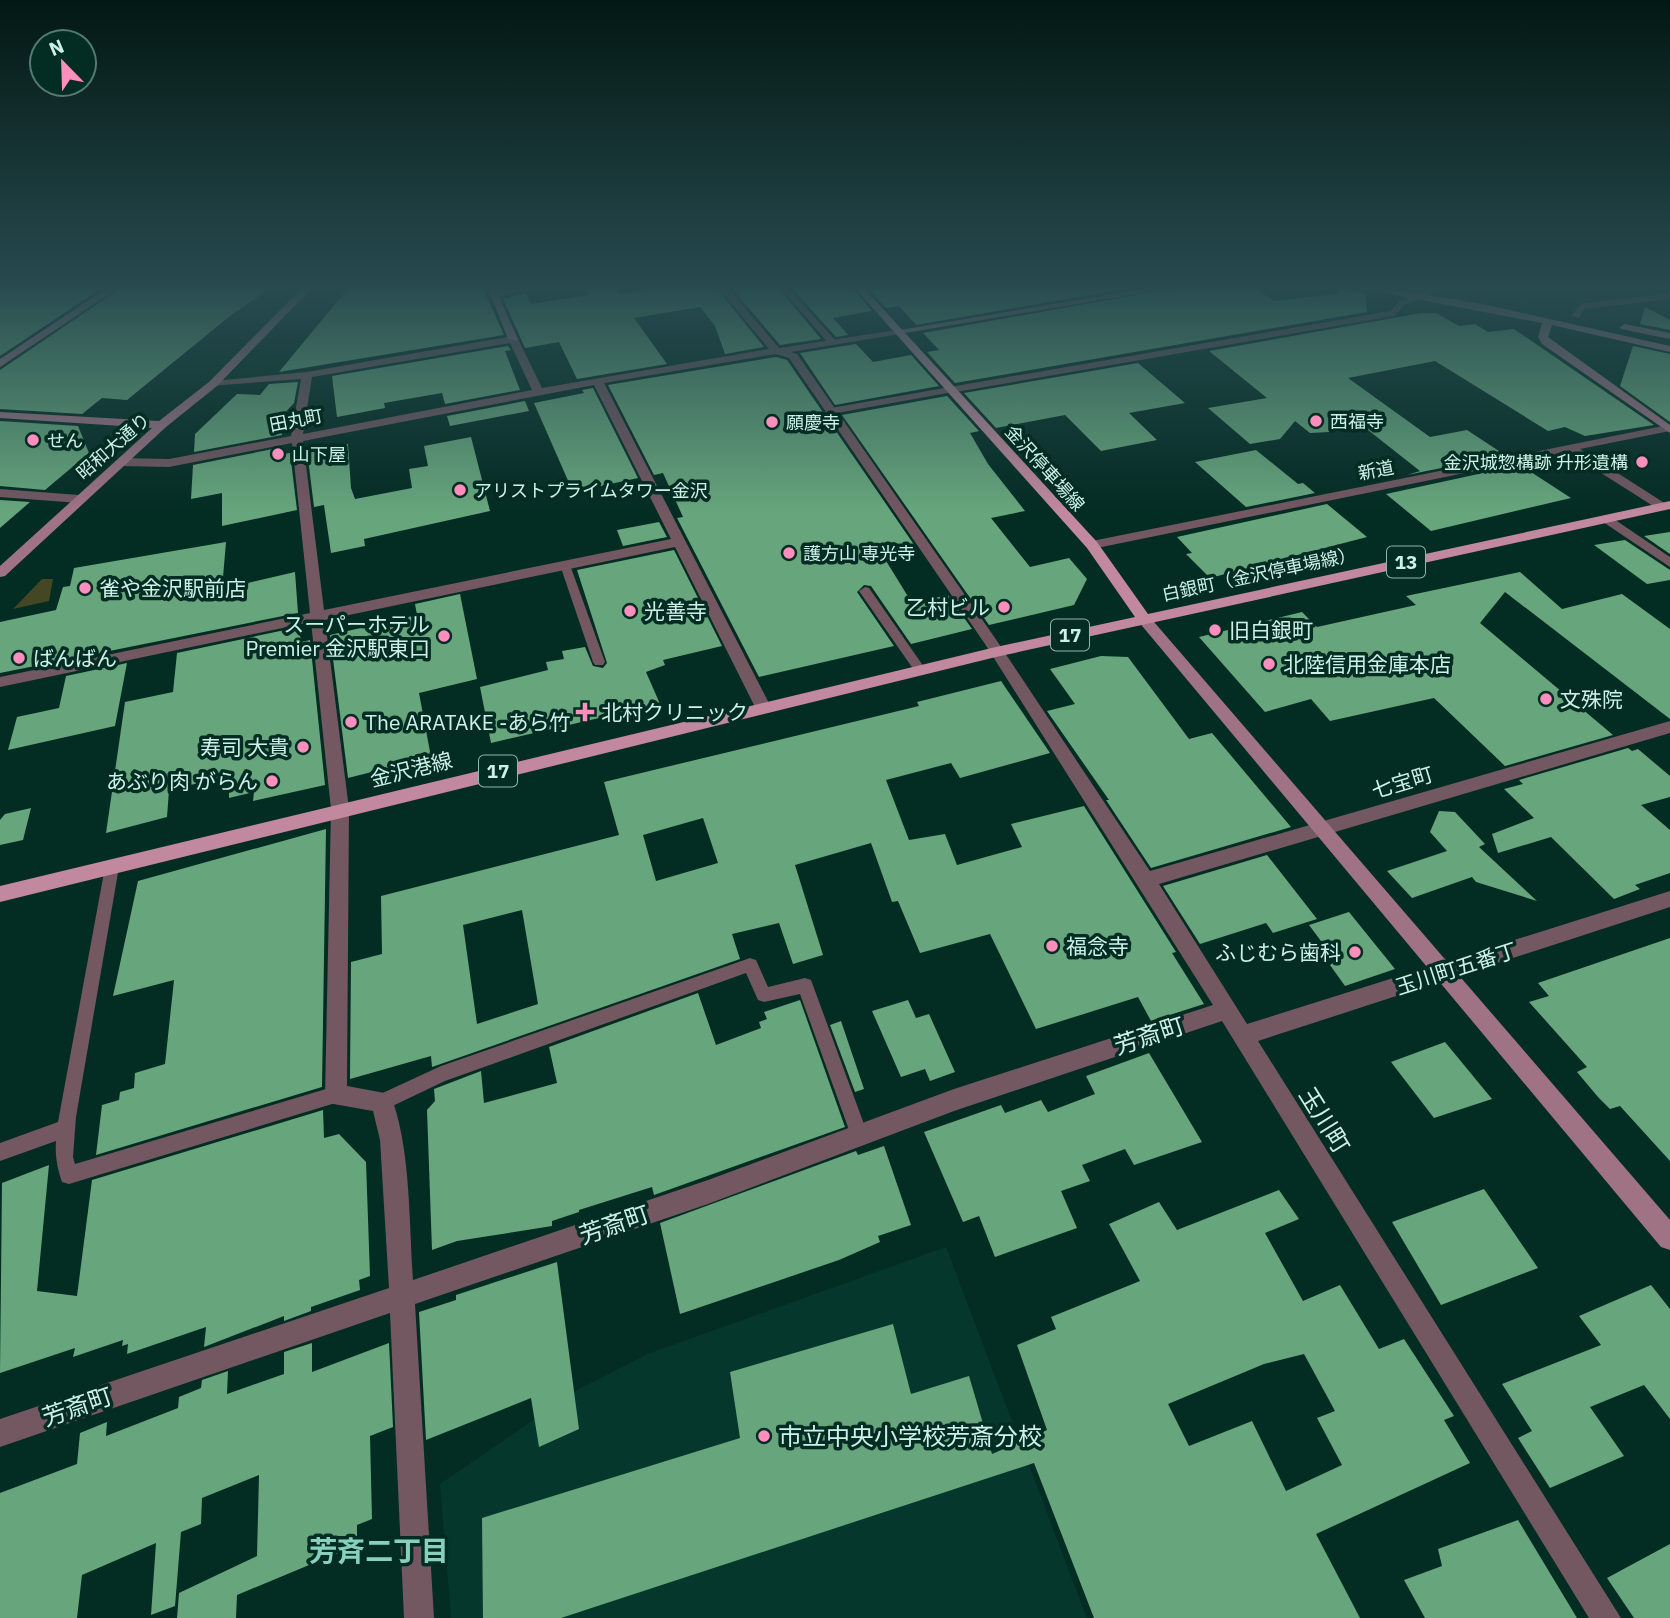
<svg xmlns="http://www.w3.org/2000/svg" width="1670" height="1618" font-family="'IBM Plex Sans','Noto Sans JP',sans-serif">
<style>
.built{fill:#05372d}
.green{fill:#434723}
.building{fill:#67a67d;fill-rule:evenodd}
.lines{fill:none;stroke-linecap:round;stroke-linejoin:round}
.lane{fill:#735761;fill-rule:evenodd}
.street{fill:#735761;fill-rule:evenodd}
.secondary{fill:#a07384;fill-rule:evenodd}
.primary{fill:#c2899e;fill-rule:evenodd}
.poi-dot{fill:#fe8ebc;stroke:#032c23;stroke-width:2.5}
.labels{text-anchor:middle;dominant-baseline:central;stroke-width:7;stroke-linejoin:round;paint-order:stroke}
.far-street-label{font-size:18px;fill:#cef1e6;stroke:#032c23}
.far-poi-label{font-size:18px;fill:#cef1e6;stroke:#032c23;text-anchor:start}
.shield{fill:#032c23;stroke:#91b6ac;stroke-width:2}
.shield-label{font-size:19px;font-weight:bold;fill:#cef1e6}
.poi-label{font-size:21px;fill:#cef1e6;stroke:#032c23;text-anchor:start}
.street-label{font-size:21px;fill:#cef1e6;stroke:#032c23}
.near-street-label{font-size:24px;fill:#cef1e6;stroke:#032c23}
.near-poi-label{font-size:24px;fill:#cef1e6;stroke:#032c23;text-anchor:start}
.near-neighbourhood-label{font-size:28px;font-weight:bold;fill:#87d0bc;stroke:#032c23}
</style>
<rect width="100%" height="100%" fill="#032c23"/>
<polygon class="built" points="946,1247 1087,1618 451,1618 440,1484 579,1389 650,1353"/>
<polygon class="green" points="42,579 53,579 49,601 13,609"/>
<g class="building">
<polygon points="0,286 105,286 0,356"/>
<polygon points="124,286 273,286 230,316 127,400 102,398 82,414 0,409 0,370"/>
<polygon points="350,286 482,286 504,335 279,372"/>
<polygon points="605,286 614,286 619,294 665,286 715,286 764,347 725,354 715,326 700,307 634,318 667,364 577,379 559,342 525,348 503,299 526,293 531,304 589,295 586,289"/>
<polygon points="730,286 777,286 821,339 780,345"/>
<polygon points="790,286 851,286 872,311 833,318 848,335 836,337"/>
<polygon points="866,286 1142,286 916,325 899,306 886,308"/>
<polygon points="1186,286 1253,286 1274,301 1338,294 1338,289 1365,293 1367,312 955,383 927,352 939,350 923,333"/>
<polygon points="1645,307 1670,320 1670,330 1640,324"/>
<polygon points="1421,313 1436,313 1459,326 1475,324 1488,332 1514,329 1654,425 1585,436 1565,427 1548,431 1435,361 1348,378 1430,437 1467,430 1505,455 1407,475 1420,471 1368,430 1310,433 1295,421 1280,439 1250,444 1208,408 1267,398 1209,351"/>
<polygon points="856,344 873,362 911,355 939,386 835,405 800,353"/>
<polygon points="508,346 511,350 505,351 520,390 445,404 442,393 384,403 385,408 337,417 332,376"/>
<polygon points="1633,346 1670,354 1670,422 1620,386"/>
<polygon points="776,357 787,360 917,549 883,556 912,603 948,595 972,629 911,644 871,586 864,585 857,592 894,646 759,677 677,518 683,517 663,473 654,475 608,385"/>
<polygon points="1138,363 1185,403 1129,413 1157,440 1101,451 1065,415 996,428 964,393"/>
<polygon points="298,382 294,403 280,418 282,435 194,452 195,434 237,394 260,395 269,384"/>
<polygon points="593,388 638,478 573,492 534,403 584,393 582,390"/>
<polygon points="947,396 979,431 970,433 988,464 1025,511 991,518 1030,567 1069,558 1087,579 1074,605 989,625 842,415"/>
<polygon points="525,401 529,411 450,426 447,416"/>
<polygon points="0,421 78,426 89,453 45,490 0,486"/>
<polygon points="471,437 490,511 364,539 365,546 331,553 324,505 314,507 307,450 348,444 351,488 355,499 412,488 409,469 428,466 424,446"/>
<polygon points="283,447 283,454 290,453 297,510 222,526 222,493 191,499 193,465"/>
<polygon points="1256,450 1298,484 1303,483 1315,493 1246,507 1195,462"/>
<polygon points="1520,465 1571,498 1431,531 1386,494"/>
<polygon points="0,500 30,502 0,528"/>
<polygon points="1327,504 1367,537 1210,578 1186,554 1192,553 1177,537"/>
<polygon points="659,522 667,537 623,546 617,530"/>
<polygon points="1670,532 1670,554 1644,536"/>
<polygon points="1625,540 1670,570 1670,580 1647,584 1594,545"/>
<polygon points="226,542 222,589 295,572 298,613 0,673 0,622 56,610 63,587 70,586 74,568"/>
<polygon points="674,550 722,646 663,660 665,665 646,672 660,704 491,743 480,687 548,670 546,662 564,659 562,651 585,647 593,666 603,668 607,663 577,570"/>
<polygon points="1520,572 1562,609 1622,594 1670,629 1670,719 1505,592 1480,623 1613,735 1505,766 1434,698 1330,721 1311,699 1265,712 1199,637 1302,612 1317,627 1416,605 1406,596"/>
<polygon points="460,594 477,679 419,693 431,757 348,778 330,635 417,615 415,604"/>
<polygon points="299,627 301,642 310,640 325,785 253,801 254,792 229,798 229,776 169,790 167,817 106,833 125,702 173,692 177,653"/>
<polygon points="1101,656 1128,657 1189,739 1212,733 1291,827 1151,868 1106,800 1109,800 1047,711 1075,704 1050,669"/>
<polygon points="127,663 115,726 8,750 17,717 59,708 66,676"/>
<path d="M1001 681 1050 753 960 778 951 763 886 780 909 840 945 834 957 865 1022 847 1011 824 1084 806 1176 952 1172 953 1204 1004 1151 1021 1138 997 1036 1029 990 934 920 953 898 901 892 902 871 843 795 865 823 955 793 964 779 923 732 934 740 959 432 1067 431 1056 350 1079 351 962 382 954 381 896 619 835 604 782 919 706 917 702ZM703 818 718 863 656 881 643 835ZM522 910 538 1004 477 1024 463 925Z"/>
<polygon points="1628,748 1632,751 1638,749 1670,776 1670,797 1641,805 1670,830 1670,873 1635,885 1640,889 1614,899 1551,837 1498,853 1492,834 1534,818 1504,789 1523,784 1519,780"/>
<polygon points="31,808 23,840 0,845 0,820 5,814"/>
<polygon points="1439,811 1455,812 1485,844 1479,847 1537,901 1476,882 1472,877 1412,898 1387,871 1447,851 1430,832"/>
<polygon points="326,829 322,1087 96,1155 102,1105 119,1100 120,1092 134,1088 135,1073 165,1064 174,980 113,996 138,881"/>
<polygon points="1267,855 1317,919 1273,933 1266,923 1200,944 1163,886"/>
<polygon points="1349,912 1395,969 1345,986 1330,965 1336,961 1309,925"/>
<polygon points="1670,938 1670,1161 1620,1106 1610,1109 1598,1097 1577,1072 1587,1067 1529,1002 1549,996 1538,983"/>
<polygon points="698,993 716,1045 761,1028 759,1022 767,1019 764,1012 800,1000 845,1127 654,1195 652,1187 579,1210 579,1212 552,1221 552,1226 457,1241 432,1250 427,1110 435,1101 434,1089 481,1071 484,1103 557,1083 549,1047"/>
<polygon points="908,1000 916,1018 929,1014 955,1072 930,1081 925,1069 901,1077 872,1011"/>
<polygon points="841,1021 864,1089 855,1092 830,1025"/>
<polygon points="1445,1042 1492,1099 1434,1118 1391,1062"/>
<polygon points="1149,1053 1202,1142 1134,1165 1125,1149 1082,1165 1090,1181 1061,1191 1077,1228 995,1257 979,1216 963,1222 924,1132 1001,1105 1005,1113 1041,1100 1048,1112 1095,1094 1086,1076"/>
<polygon points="323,1110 324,1138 339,1134 366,1162 370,1276 359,1280 360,1290 311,1307 311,1311 284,1321 284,1316 204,1347 206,1327 127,1354 128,1344 122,1346 123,1340 73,1357 75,1348 0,1373 2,1183 49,1165 37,1291 77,1296 92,1180"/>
<polygon points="884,1146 911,1225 878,1236 880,1242 839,1260 680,1314 660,1223 856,1151 858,1155"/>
<polygon points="1484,1189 1538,1268 1441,1305 1392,1222"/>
<path d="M1279 1190 1299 1219 1265 1233 1303 1301 1340 1285 1379 1349 1404 1339 1454 1416 1444 1420 1470 1463 1316 1534 1360 1618H1094L1034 1463 561 1618H483L482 1518 740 1438 730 1372 893 1324 911 1394 969 1376 992 1454 1047 1430 1017 1345 1056 1329 1051 1317 1140 1281 1109 1224 1159 1202 1177 1230ZM1304 1354 1335 1411 1317 1418 1342 1465 1286 1491 1252 1421 1189 1446 1168 1404 1264 1364Z"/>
<polygon points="557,1262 579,1429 539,1447 531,1398 426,1440 419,1312 456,1300 456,1295"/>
<polygon points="1651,1285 1670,1309 1670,1419 1644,1385 1590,1407 1624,1456 1550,1488 1518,1438 1532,1431 1502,1384 1601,1345 1579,1316"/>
<polygon points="312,1343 312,1372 389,1343 393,1427 370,1436 372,1519 357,1525 357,1545 237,1595 236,1618 177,1618 179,1593 257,1556 259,1475 202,1498 201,1524 181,1532 175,1606 151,1615 156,1543 82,1575 77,1618 0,1618 0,1493 77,1464 80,1433 107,1422 106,1436 178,1408 179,1397 201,1388 202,1380 228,1371 227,1394 284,1374 284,1352"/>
<polygon points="1518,1520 1577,1618 1425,1618 1404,1580 1442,1566 1438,1549"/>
<polygon points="1670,1544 1670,1618 1634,1618 1607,1578"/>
</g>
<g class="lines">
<g class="lane">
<polygon points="779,286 786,286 835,340 835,344 829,344"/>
<polygon points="950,387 954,390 953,392 831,414 826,411 831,408"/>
<polygon points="565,562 570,565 605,662 603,665 595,665 593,662 560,565"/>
<polygon points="865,587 869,588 924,667 926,670 924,673 916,673 859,591"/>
<path d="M112 861 117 863 119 867 76 1117 73 1157 75 1164 336 1086 342 1089 345 1095 342 1101 69 1184 62 1182C57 1167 55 1156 56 1141L0 1161V1143L58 1122 105 867 107 863Z"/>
<polygon points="750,958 756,960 768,987 805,978 811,980 868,1135 865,1141 859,1144 853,1141 800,994 764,1002 758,1000 746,973 445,1081 382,1111 376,1108 373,1102 376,1096 441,1066"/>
</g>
<g class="street">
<polygon points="484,286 494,286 496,292 526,286 548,286 493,298 490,297"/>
<path d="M717 286H726L779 348 903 329V333L899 334 791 352 797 354 995 638 1150 871 1670 721V733L1159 884 1247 1024 1670 891V907L1258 1041 1621 1618H1589L1222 1021 954 1111 708 1204 415 1304 434 1618H404L390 1313 0 1447V1419L389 1288 380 1140 373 1111 328 1103 325 1095 331 809 311 622 0 687V677L310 613 292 443 169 467 121 466 115 462 121 458 169 459 291 436 301 379 209 386 208 384 213 381 307 372 513 336 518 339 542 388 769 349ZM510 343 532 390 303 434 312 377ZM776 354 789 358 985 644 1213 1005 954 1089 708 1180 413 1280C409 1224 411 1145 390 1094L347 1086 349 809 325 620 675 547 757 711H769L771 707 604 383ZM594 385 671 539 324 610 303 441Z"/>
<polygon points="1437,287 1445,289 1405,305 1394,316 950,393 945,390 950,387 1391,311 1399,301"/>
<polygon points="1670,293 1670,299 1584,309 1579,318 1571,316 1581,304"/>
<polygon points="1668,425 1670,431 1580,449 1666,504 1667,507 1661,511 1568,452 1092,549 1085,545 1092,541"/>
<polygon points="0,489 79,495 85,499 79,503 0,497"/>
<polygon points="1608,515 1670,557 1670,567 1603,522 1603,516"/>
</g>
<g class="secondary">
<polygon points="110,286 121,286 0,367 0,359"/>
<polygon points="304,286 314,286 217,386 166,427 5,576 0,577 0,566 152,428 0,418 0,412 159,421 209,382"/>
<polygon points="1160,286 1184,286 899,334 894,331"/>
<polygon points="1347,286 1371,286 1483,304 1670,346 1670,352 1552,325 1548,337 1670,425 1670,433 1542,344 1538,337 1542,323"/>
<polygon points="490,293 498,295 518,339 517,341 508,339"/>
<polygon points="1625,324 1670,333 1670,339 1621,329 1620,327"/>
<polygon points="1143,613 1148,615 1670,1220 1670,1250 1661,1247 1138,621 1136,618"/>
</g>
<polygon class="primary" points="853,286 862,286 1097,542 1148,614 1670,501 1670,509 996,657 0,902 0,886 996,647 1135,617 1087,548"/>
</g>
<linearGradient id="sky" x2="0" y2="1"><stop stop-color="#021813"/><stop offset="0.56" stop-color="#284b50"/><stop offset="1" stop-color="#284b50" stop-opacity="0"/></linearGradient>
<rect width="1670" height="513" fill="url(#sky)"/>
<g class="poi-dot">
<circle cx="1316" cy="421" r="7"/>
<circle cx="772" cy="422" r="7"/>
<circle cx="33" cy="440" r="7"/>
<circle cx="278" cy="454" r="7"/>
<circle cx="1642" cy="462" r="7"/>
<circle cx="460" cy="490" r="7"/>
<circle cx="789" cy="553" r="7"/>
<circle cx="85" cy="588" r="7"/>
<circle cx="1004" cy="607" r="7"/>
<circle cx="630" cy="611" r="7"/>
<circle cx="1215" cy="630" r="7"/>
<circle cx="444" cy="636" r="7"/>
<circle cx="19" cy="658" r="7"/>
<circle cx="1269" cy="664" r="7"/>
<circle cx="1546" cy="699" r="7"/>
<path d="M581.5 701.5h7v7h7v7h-7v7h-7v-7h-7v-7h7z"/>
<circle cx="351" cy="722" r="7"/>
<circle cx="303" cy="747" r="7"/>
<circle cx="272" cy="781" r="7"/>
<circle cx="1052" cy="946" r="7"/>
<circle cx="1355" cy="952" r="7"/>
<circle cx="764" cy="1436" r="7"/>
</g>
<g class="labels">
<g class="far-street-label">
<text transform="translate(296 420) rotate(-11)">田丸町</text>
<text transform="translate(113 446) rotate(-41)">昭和大通り</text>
<text transform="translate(1045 468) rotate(48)">金沢停車場線</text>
<text transform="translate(1376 470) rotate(-11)">新道</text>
<text transform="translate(1259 574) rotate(-12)">白銀町（金沢停車場線）</text>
</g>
<g class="far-poi-label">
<text x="1330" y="421">西福寺</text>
<text x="786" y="422">願慶寺</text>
<text x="47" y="440">せん</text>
<text x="292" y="454">山下屋</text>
<text x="1628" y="462" text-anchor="end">金沢城惣構跡 升形遺構</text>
<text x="474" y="490">アリストプライムタワー金沢</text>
<text x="803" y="553">護方山 専光寺</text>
</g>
<g class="shield">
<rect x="1387" y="546.5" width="38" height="31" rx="5"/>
<rect x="1051" y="619.5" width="38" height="31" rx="5"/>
<rect x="479" y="755.5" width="38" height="31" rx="5"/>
</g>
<g class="shield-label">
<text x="1406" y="562">13</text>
<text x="1070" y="635">17</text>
<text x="498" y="771">17</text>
</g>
<g class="poi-label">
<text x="99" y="588">雀や金沢駅前店</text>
<text x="990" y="607" text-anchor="end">乙村ビル</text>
<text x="644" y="611">光善寺</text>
<text x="430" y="624" text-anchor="end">スーパーホテル<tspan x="430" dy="24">Premier 金沢駅東口</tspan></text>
<text x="1229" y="630">旧白銀町</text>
<text x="33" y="658">ばんばん</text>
<text x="1283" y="664">北陸信用金庫本店</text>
<text x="1560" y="699">文殊院</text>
<text x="601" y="712">北村クリニック</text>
<text x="365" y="722">The ARATAKE -あら竹</text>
<text x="289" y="747" text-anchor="end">寿司 大貴</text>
<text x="258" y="781" text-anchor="end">あぶり肉 がらん</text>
<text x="1066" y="946">福念寺</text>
<text x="1341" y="952" text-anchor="end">ふじむら歯科</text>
</g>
<g class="street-label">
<text transform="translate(411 769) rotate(-14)">金沢港線</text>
<text transform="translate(1402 782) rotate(-17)">七宝町</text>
<text transform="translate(1456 968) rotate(-18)">玉川町五番丁</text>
</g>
<g class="near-street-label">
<text transform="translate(1149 1035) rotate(-18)">芳斎町</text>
<text transform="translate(1325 1120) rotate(58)">玉川町</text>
<text transform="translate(614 1224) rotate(-19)">芳斎町</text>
<text transform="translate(77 1406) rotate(-19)">芳斎町</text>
</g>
<g class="near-poi-label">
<text x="778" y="1436">市立中央小学校芳斎分校</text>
</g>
<g class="near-neighbourhood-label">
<text x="379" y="1550">芳斉二丁目</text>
</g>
</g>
<g transform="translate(63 63) rotate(337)"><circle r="33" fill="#032c23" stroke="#547b71" stroke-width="2"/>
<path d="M0-5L12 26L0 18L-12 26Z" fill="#fe8ebc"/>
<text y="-10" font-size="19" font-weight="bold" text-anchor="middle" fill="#cef1e6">N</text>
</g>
</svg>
